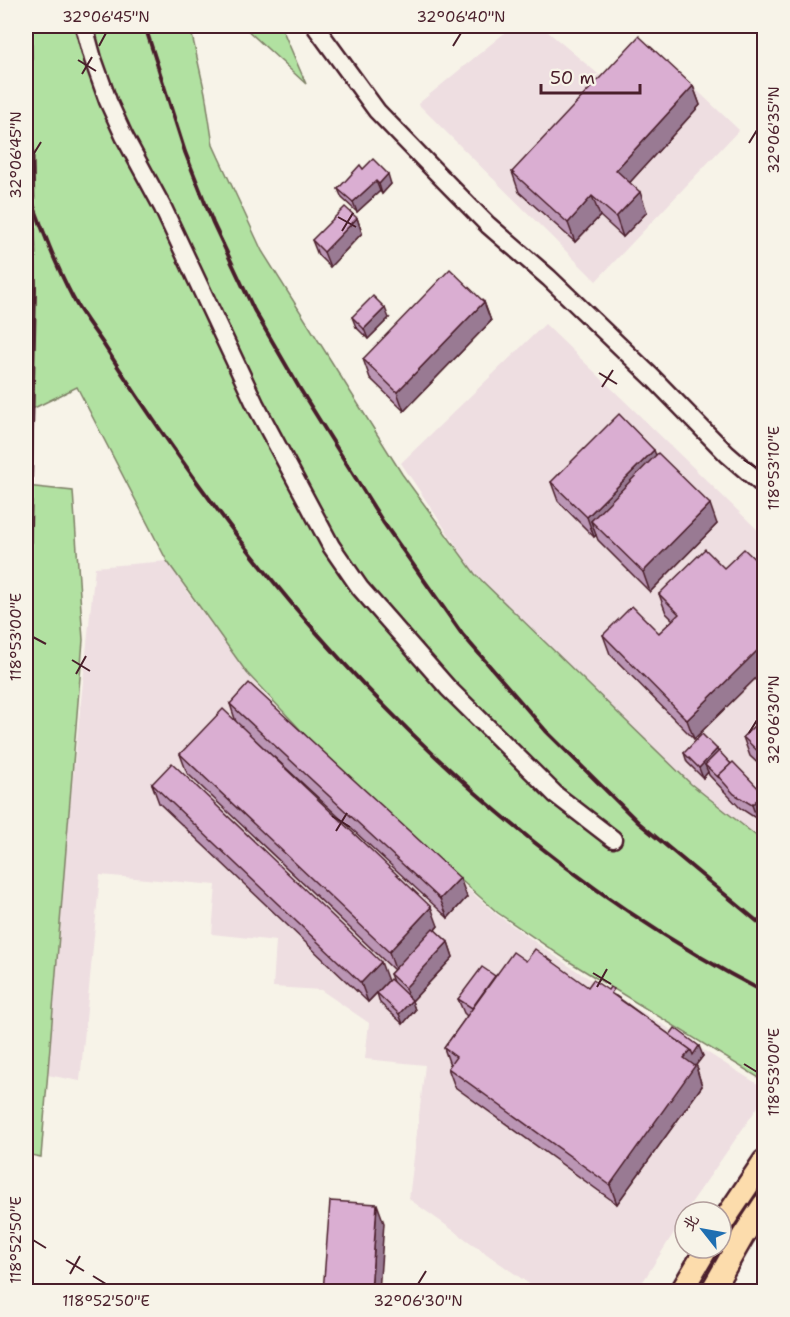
<svg xmlns="http://www.w3.org/2000/svg" width="790" height="1317" font-family="'Shantell Sans','LXGW WenKai TC',sans-serif">
<style>
.built{fill:#eedee1}
.green{fill:#b1e1a1;stroke:#7e8066;stroke-width:1.5}
.lines{fill:none;stroke-linecap:round;stroke-linejoin:round}
.minor-casing{stroke:#4a1f2b;stroke-width:21}
.major-casing{stroke:#4a1f2b;stroke-width:26}
.minor{stroke:#f7f3e8;stroke-width:16}
.major{stroke:#fcdcac;stroke-width:21}
.rail{stroke:#4a1f2b;stroke-width:4}
.wall{fill:#bb96b5;stroke:#4a1f2b;stroke-width:1.5}
.shaded-wall{fill:#997a93;stroke:#4a1f2b;stroke-width:1.5}
.building{fill:#daaed2;stroke:#4a1f2b;stroke-width:1.5}
.ticks{fill:none;stroke:#4a1f2b;stroke-width:2}
.neatline{fill:none;stroke:#4a1f2b;stroke-width:2}
.ticks-label{font-size:15px;text-anchor:middle;fill:#4a1f2b}
</style>
<rect width="100%" height="100%" fill="#f7f3e8"/>
<filter id="ink" filterUnits="userSpaceOnUse"><feTurbulence type="fractalNoise" baseFrequency=".0167" numOctaves="2"/><feDisplacementMap in="SourceGraphic" scale="12" xChannelSelector="R" yChannelSelector="G"/><feConvolveMatrix kernelMatrix="1 2 1 2 8 2 1 2 1" color-interpolation-filters="sRGB"/></filter>
<g filter="url(#ink)">
<g class="built">
<polygon points="513,26 541,26 610,84 648,44 739,130 596,281 418,104"/>
<polygon points="545,324 764,536 764,842 689,782 473,571 401,463"/>
<polygon points="167,561 188,593 248,675 309,743 425,851 496,914 566,964 764,1088 764,1098 685,1212 685,1215 637,1291 539,1291 409,1199 425,1065 365,1059 369,1023 321,990 273,987 276,941 212,934 216,885 100,875 80,1081 42,1074 95,567"/>
</g>
<g class="green">
<polygon points="26,26 190,26 205,93 213,145 262,251 402,474 475,574 691,784 764,842 764,1081 570,962 498,913 426,849 311,741 247,673 167,561 77,387 26,412"/>
<polygon points="243,26 281,26 306,84"/>
<polygon points="26,486 73,491 83,640 41,1157 26,1154"/>
</g>
<g class="lines">
<g class="minor-casing">
<g id="minor">
<polyline points="84,26 93,59 108,101 124,136 163,208 255,404 331,546 360,588 448,688 556,795 613,839"/>
<polyline points="315,26 377,111 437,173 488,225 549,278 653,378 727,454 764,486"/>
</g>
</g>
<g class="major-casing">
<g id="major">
<polyline points="721,1225 764,1161"/>
<polyline points="681,1292 707,1248"/>
<polyline points="711,1292 743,1236 764,1204"/>
</g>
</g>
<use href="#minor" class="minor"/>
<use href="#major" class="major"/>
<g class="rail">
<polyline points="145,26 185,152 213,223 254,310 300,389 383,522 462,634 546,731 639,823 764,927"/>
<path d="M26 185C40 223 54 262 73 298 82 315 94 330 104 345 126 380 149 414 173 448 326 669 523 868 764 992"/>
<polyline points="26,717 35,289 30,26"/>
</g>
</g>
<g class="wall">
<polygon points="693,86 700,105 629,183 647,212 623,237 600,216 575,242 519,192 512,172"/>
<polygon points="363,169 391,184 382,194 380,191 357,212 342,198 338,189"/>
<polygon points="357,218 362,233 330,267 318,255 312,240"/>
<polygon points="484,302 491,321 404,411 370,378 363,359"/>
<polygon points="352,317 389,318 368,339 356,327"/>
<polygon points="656,455 717,524 650,592 598,540 596,535 594,537 558,501 551,482"/>
<polygon points="724,568 765,569 765,669 694,739 610,654 603,635 659,633 673,620 666,613 659,594"/>
<polygon points="230,704 467,897 448,918 273,756 438,926 435,930 448,942 453,957 412,1001 415,1010 403,1024 380,1003 377,993 368,1002 159,803 152,784 388,981 393,982 390,974 394,970 187,773 180,754 236,722"/>
<polygon points="765,715 765,770 750,756 743,737"/>
<polygon points="717,749 718,752 763,793 765,797 765,812 757,819 740,808 709,775 708,772 703,778 687,762 684,753"/>
<polygon points="526,961 588,987 616,996 670,1035 703,1056 696,1065 698,1069 697,1070 702,1086 617,1204 455,1087 448,1068 450,1065 444,1048 467,1016 464,1013 458,999 495,976"/>
</g>
<g class="shaded-wall">
<polygon points="693,86 700,105 623,190 616,170"/>
<polygon points="388,174 391,184 382,194 379,184"/>
<polygon points="376,181 380,191 357,212 353,202"/>
<polygon points="640,192 647,212 623,237 616,217"/>
<polygon points="592,196 600,216 575,242 568,223"/>
<polygon points="357,218 362,233 330,267 324,252"/>
<polygon points="484,302 491,321 404,411 397,392"/>
<polygon points="385,308 389,318 368,339 364,329"/>
<polygon points="654,450 661,469 591,521 596,535 594,537 587,517"/>
<polygon points="710,504 717,524 650,592 643,572"/>
<polygon points="765,643 765,669 694,739 687,720"/>
<polygon points="717,749 721,759 705,765 708,772 703,778 699,768"/>
<polygon points="763,793 765,797 765,812 757,819 752,805"/>
<polygon points="460,878 467,897 448,918 440,899"/>
<polygon points="431,907 438,926 396,972 389,952"/>
<polygon points="448,942 453,957 412,1001 415,1010 403,1024 399,1014 410,1002 405,988"/>
<polygon points="381,962 388,981 368,1002 361,983"/>
<polygon points="699,1046 703,1056 696,1065 698,1069 697,1070 702,1086 617,1204 610,1185 684,1058 691,1050"/>
<polygon points="377,1204 384,1223 379,1292 371,1292"/>
</g>
<g class="building">
<polygon points="639,36 693,86 616,170 640,192 616,217 592,196 568,223 512,172"/>
<polygon points="373,159 388,174 379,184 376,181 353,202 338,189 360,165 363,169"/>
<polygon points="345,207 357,218 324,252 312,240"/>
<polygon points="450,269 484,302 397,392 363,359"/>
<polygon points="373,296 385,308 364,329 352,317"/>
<polygon points="619,414 654,450 587,517 551,482"/>
<polygon points="658,453 710,504 643,572 591,521"/>
<polygon points="705,549 724,568 744,549 765,569 765,643 687,720 603,635 632,606 659,633 679,614 659,594"/>
<polygon points="249,683 460,878 440,899 230,704"/>
<polygon points="223,709 431,907 389,952 180,754"/>
<polygon points="765,715 765,758 743,737"/>
<polygon points="702,734 717,749 699,768 684,753"/>
<polygon points="719,751 731,764 718,776 719,778 705,765"/>
<polygon points="733,762 763,793 752,805 734,794 718,776"/>
<polygon points="172,763 381,962 361,983 152,784"/>
<polygon points="433,928 448,942 405,988 390,974"/>
<polygon points="535,949 588,987 593,980 608,990 610,987 614,989 611,993 691,1050 684,1058 695,1066 610,1185 448,1068 456,1057 444,1048 513,952 526,961"/>
<polygon points="482,967 495,976 472,1008 458,999"/>
<polygon points="390,979 412,1000 399,1014 377,993"/>
<polygon points="675,1028 699,1046 693,1055 691,1050 670,1035"/>
<polygon points="330,1201 377,1204 371,1292 323,1292"/>
</g>
</g>
<path class="ticks" d="M99 46 106 33M453 46 461 33M78 60 96 71M82 74 92 57M749 143 757 130M33 155 41 142M338 217 356 227M342 231 353 213M599 373 617 384M602 387 613 370M744 460 757 468M33 637 46 644M72 660 90 671M76 674 86 656M749 733 757 720M332 816 350 827M336 831 347 813M593 973 611 984M597 987 607 969M744 1064 757 1072M33 1240 46 1248M66 1260 84 1271M70 1274 80 1256M93 1276 106 1284M418 1284 426 1271"/>
<rect width="790" height="1317" fill="none" stroke="#f7f3e8" stroke-width="66"/>
<g transform="translate(703 1230) rotate(301)"><circle r="28" fill="#f7f3e8" stroke="#b29e9c" stroke-width="1.5"/>
<path d="M0-4.5L10 22L0 15L-10 22Z" fill="#1f6fb2"/>
<text y="-9" font-size="16" font-weight="bold" text-anchor="middle" fill="#4a1f2b">北</text>
</g>
<path d="M541 84v9h99v-9" fill="none" stroke="#4a1f2b" stroke-width="3"/>
<text x="550" y="84" font-size="18" fill="#4a1f2b" stroke="#f7f3e8" stroke-width="4.5" paint-order="stroke">50 m</text>
<rect x="33" y="33" width="724" height="1251" class="neatline"/>
<g class="ticks-label">
<text x="106" y="22">32°06'45"N</text>
<text x="461" y="22">32°06'40"N</text>
<text transform="translate(774 130) rotate(-90)" y="5">32°06'35"N</text>
<text transform="translate(16 155) rotate(-90)" y="5">32°06'45"N</text>
<text transform="translate(774 468) rotate(-90)" y="5">118°53'10"E</text>
<text transform="translate(16 637) rotate(-90)" y="5">118°53'00"E</text>
<text transform="translate(774 720) rotate(-90)" y="5">32°06'30"N</text>
<text transform="translate(774 1072) rotate(-90)" y="5">118°53'00"E</text>
<text transform="translate(16 1240) rotate(-90)" y="5">118°52'50"E</text>
<text x="106" y="1306">118°52'50"E</text>
<text x="418" y="1306">32°06'30"N</text>
</g>
</svg>
